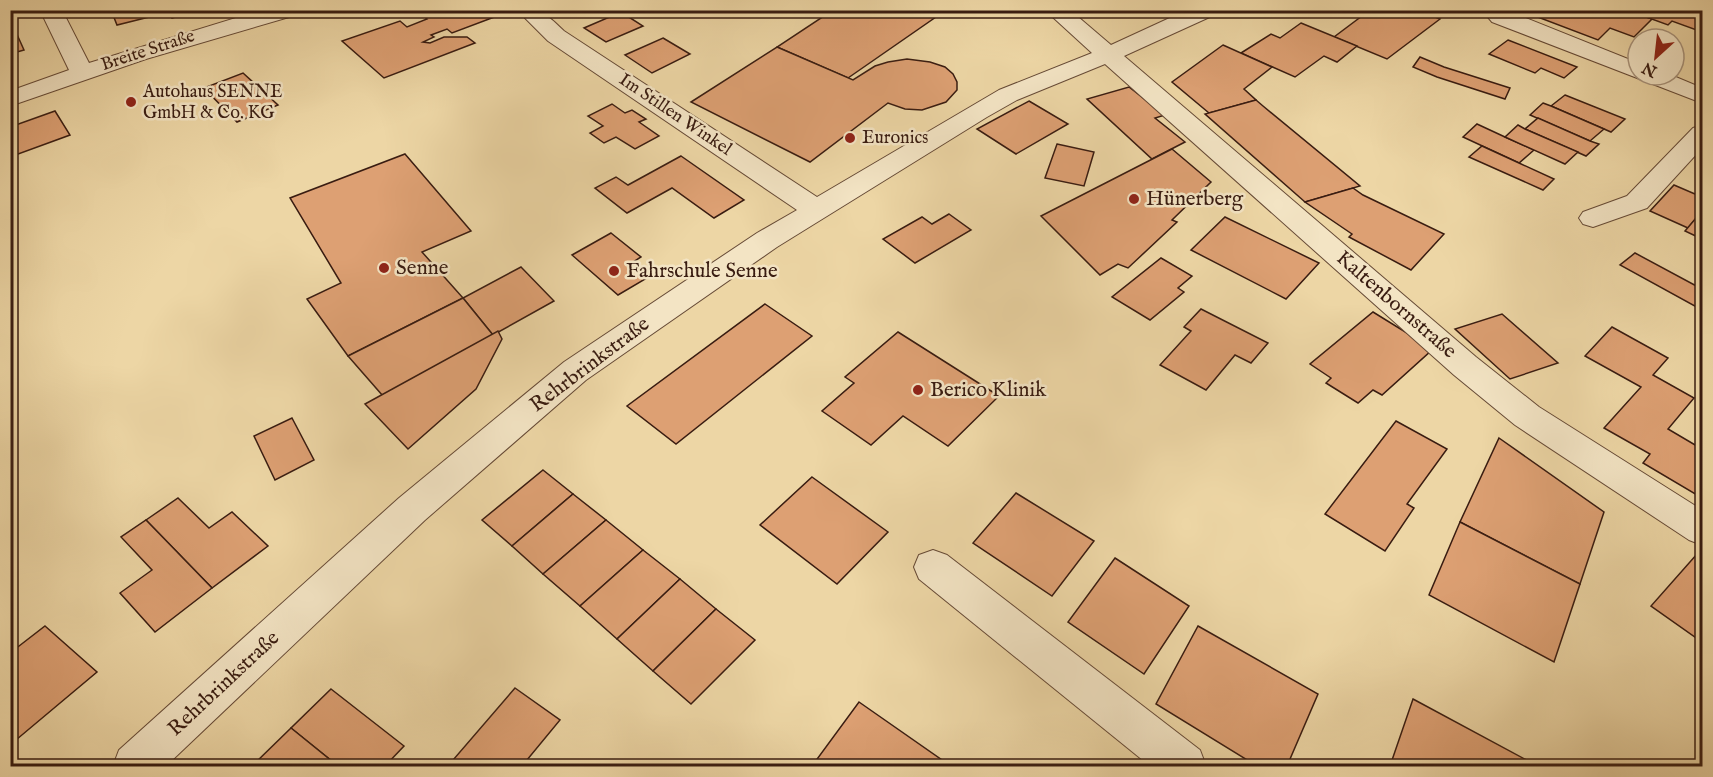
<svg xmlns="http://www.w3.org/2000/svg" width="1713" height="777" font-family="'IM FELL English',serif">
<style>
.building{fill:#dda073;stroke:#391c11;stroke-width:1.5}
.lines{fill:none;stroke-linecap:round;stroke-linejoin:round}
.street-casing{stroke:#664a36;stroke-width:2}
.street{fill:#f3e4c4;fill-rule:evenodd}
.poi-dot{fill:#8f2418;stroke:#f3e4c4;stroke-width:2}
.labels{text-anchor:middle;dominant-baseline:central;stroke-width:5;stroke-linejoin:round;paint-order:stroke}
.far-street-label{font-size:18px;fill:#391c11;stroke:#f3e4c4}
.far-poi-label{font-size:18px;fill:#391c11;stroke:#f3e4c4;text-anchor:start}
.poi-label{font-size:21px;fill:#391c11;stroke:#f3e4c4;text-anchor:start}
.street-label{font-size:21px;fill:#391c11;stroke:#f3e4c4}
</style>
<rect width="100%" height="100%" fill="#edd6a5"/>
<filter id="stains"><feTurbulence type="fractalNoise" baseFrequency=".00333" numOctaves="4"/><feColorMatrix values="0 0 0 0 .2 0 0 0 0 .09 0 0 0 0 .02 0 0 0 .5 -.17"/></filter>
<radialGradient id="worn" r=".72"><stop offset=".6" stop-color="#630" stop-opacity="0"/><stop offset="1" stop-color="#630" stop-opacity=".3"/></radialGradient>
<g class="building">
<polygon points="111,10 199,10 172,18 169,12 117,25"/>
<polygon points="431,10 513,10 452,33 447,29 431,35 434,37 423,42 430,43 444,37 467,37 475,43 384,78 342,41 400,21 407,27 427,19 422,14"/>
<polygon points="833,10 946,10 848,78 777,47"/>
<polygon points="1370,10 1418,10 1440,19 1387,59 1334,37"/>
<polygon points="1542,10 1574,13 1577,10 1627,10 1652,19 1634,37 1610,28 1598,40 1535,16"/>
<polygon points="1627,10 1702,10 1702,32 1672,21 1668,25"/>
<polygon points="621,12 643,26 606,42 584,28"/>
<polygon points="1301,23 1357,46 1337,62 1324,56 1295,77 1241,53 1271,34 1280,38"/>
<polygon points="15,30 24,50 10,54 10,31"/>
<polygon points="663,38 690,54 652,73 625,55"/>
<polygon points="1508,40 1577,67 1564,78 1541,68 1535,73 1489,54"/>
<polygon points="1223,45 1272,67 1244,89 1256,100 1209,113 1172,82"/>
<polygon points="777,47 853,80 875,66 888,62 907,59 930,62 945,67 953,74 957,82 957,90 946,102 922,110 905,109 888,103 810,162 691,102"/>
<polygon points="1420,57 1444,67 1510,88 1505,99 1437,77 1413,67"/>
<polygon points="243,73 278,105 237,122 204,88"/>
<polygon points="1129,87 1165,115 1155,118 1185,142 1152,159 1087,99"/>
<polygon points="1565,95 1625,119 1611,132 1551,106"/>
<polygon points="1256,100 1263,106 1360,186 1305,202 1205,114"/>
<polygon points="1029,101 1068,124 1016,154 977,129"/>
<polygon points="1543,103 1551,106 1604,129 1590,141 1530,115"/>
<polygon points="612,104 625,113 632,110 646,119 639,122 659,136 635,149 616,137 604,143 590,133 603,126 588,116"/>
<polygon points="55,111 70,135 10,157 10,127"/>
<polygon points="1538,118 1590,141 1599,144 1586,156 1525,129"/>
<polygon points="1477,124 1505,137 1534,150 1519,163 1463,137"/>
<polygon points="1518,125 1525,129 1578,152 1565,164 1505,137"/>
<polygon points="1057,144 1094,152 1084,186 1045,178"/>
<polygon points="1482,146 1519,163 1554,179 1543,190 1469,157"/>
<polygon points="1172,149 1211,182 1172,220 1177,222 1128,268 1118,264 1100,275 1041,216"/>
<polygon points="405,154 471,231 422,252 463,298 348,356 307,299 341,283 290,198"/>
<polygon points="681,156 744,200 714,218 672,188 627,213 595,188 616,177 628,185"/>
<polygon points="1674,185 1702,197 1702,211 1688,228 1650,211"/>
<polygon points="1353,188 1363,195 1444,234 1411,270 1349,237 1352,234 1305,202"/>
<polygon points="1702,211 1702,239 1685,231"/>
<polygon points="949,214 971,230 915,263 883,239 922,217 932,224"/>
<polygon points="1225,217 1319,263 1286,299 1191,250"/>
<polygon points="611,233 641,257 630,264 647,278 618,295 572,255"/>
<polygon points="1635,253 1702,289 1702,310 1620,265"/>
<polygon points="1161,258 1192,276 1178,288 1184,292 1150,320 1112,297"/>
<polygon points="521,267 554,301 493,335 463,298"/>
<polygon points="463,298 493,335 383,396 348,356"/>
<polygon points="765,304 812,336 676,444 627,406"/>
<polygon points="1201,309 1268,343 1251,363 1235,355 1206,390 1160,365 1191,331 1184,327"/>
<polygon points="1373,312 1433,349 1382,395 1373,390 1358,403 1326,383 1331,378 1310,364"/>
<polygon points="1502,314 1558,363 1510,379 1455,329"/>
<polygon points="1612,327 1668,358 1653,375 1694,398 1668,429 1702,449 1702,498 1643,463 1650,454 1604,428 1641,387 1585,356"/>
<polygon points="498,331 502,339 476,389 408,449 365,404"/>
<polygon points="898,332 999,396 948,446 903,416 871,445 822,411 854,383 845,377"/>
<polygon points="292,418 314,460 275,480 254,436"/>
<polygon points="1396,421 1447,449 1407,504 1414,508 1385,551 1325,514"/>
<polygon points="1499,438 1604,512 1580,584 1460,522"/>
<polygon points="543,470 573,494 512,546 482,520"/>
<polygon points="812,477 888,532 837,584 760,525"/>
<polygon points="1016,493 1094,541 1052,596 973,543"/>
<polygon points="573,494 606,520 543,574 512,546"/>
<polygon points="178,498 209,528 232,512 268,546 212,588 146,520"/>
<polygon points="146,520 212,588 155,632 120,593 152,570 121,537"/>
<polygon points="606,520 643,550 580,606 543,574"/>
<polygon points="1460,522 1580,584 1554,662 1429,595"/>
<polygon points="643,550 680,579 617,639 580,606"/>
<polygon points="1697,554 1702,558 1702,642 1651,606"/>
<polygon points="1115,558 1189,606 1144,674 1068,622"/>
<polygon points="680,579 716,609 653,671 617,639"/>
<polygon points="716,609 755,640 691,704 653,671"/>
<polygon points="45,626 97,672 10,745 10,653"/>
<polygon points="1198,626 1318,694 1287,766 1257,766 1156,704"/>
<polygon points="515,688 560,720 522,766 462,766 453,760"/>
<polygon points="331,689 404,746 385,766 338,766 291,728"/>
<polygon points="1413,699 1532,763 1531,766 1390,766"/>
<polygon points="859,702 942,760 938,766 812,766"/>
<polygon points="291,728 338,766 252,766"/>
</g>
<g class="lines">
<g class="street-casing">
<g id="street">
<polygon points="40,10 62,10 89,63 262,10 299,10 296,15 146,59 10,106 10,91 69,70"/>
<path d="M1045 10H1070L1111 45 1187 10H1217L1214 15 1124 56 1476 357 1539 407 1702 510V545L1689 540 1515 425 1454 375 1105 64 1017 100 987 117 777 247 586 380 425 520 166 766H113L119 750 399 498 564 362 757 233 797 210 548 41 525 18 528 13C544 9 553 21 564 31L817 197 999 90 1092 53Z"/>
<polygon points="1482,10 1506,10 1638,63 1638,75 1671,75 1702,88 1702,103 1492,22"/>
<polygon points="1702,125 1702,148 1647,208 1593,227 1583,224 1579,218 1583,212 1627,196 1693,128"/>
<polygon points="933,550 947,555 1200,750 1206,766 1150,766 919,579 914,567 919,555"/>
</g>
</g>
<use href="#street" class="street"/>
</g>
<g class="poi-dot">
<circle cx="131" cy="102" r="6"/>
<circle cx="850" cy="138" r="6"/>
<circle cx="1134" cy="199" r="6"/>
<circle cx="384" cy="268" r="6"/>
<circle cx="614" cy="271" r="6"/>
<circle cx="918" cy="390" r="6"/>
</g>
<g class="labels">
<g class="far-street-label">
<text transform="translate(148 51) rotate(-18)">Breite Straße</text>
<text transform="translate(675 115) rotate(34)">Im Stillen Winkel</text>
</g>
<g class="far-poi-label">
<text x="143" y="92">Autohaus SENNE<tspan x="143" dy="21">GmbH &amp; Co. KG</tspan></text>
<text x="862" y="138">Euronics</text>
</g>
<g class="poi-label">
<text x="1146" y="199">Hünerberg</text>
<text x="396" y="268">Senne</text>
<text x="626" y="271">Fahrschule Senne</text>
<text x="930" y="390">Berico Klinik</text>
</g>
<g class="street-label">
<text transform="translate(1396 305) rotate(41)">Kaltenbornstraße</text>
<text transform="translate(590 365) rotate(-37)">Rehrbrinkstraße</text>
<text transform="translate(224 684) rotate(-43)">Rehrbrinkstraße</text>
</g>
</g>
<rect width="1713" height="777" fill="none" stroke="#edd6a5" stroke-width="36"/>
<rect x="12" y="12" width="1689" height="753" fill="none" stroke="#391c11" stroke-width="3"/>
<rect x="18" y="18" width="1677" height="741" fill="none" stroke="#391c11" stroke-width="1.5"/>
<g transform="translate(1656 57) rotate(207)"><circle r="28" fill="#f3e4c4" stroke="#a9947c" stroke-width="1.5"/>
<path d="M0-4.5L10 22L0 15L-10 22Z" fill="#8f2418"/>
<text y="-9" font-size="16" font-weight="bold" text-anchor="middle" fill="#391c11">N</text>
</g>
<rect width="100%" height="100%" filter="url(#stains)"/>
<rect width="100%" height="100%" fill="url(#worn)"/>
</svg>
